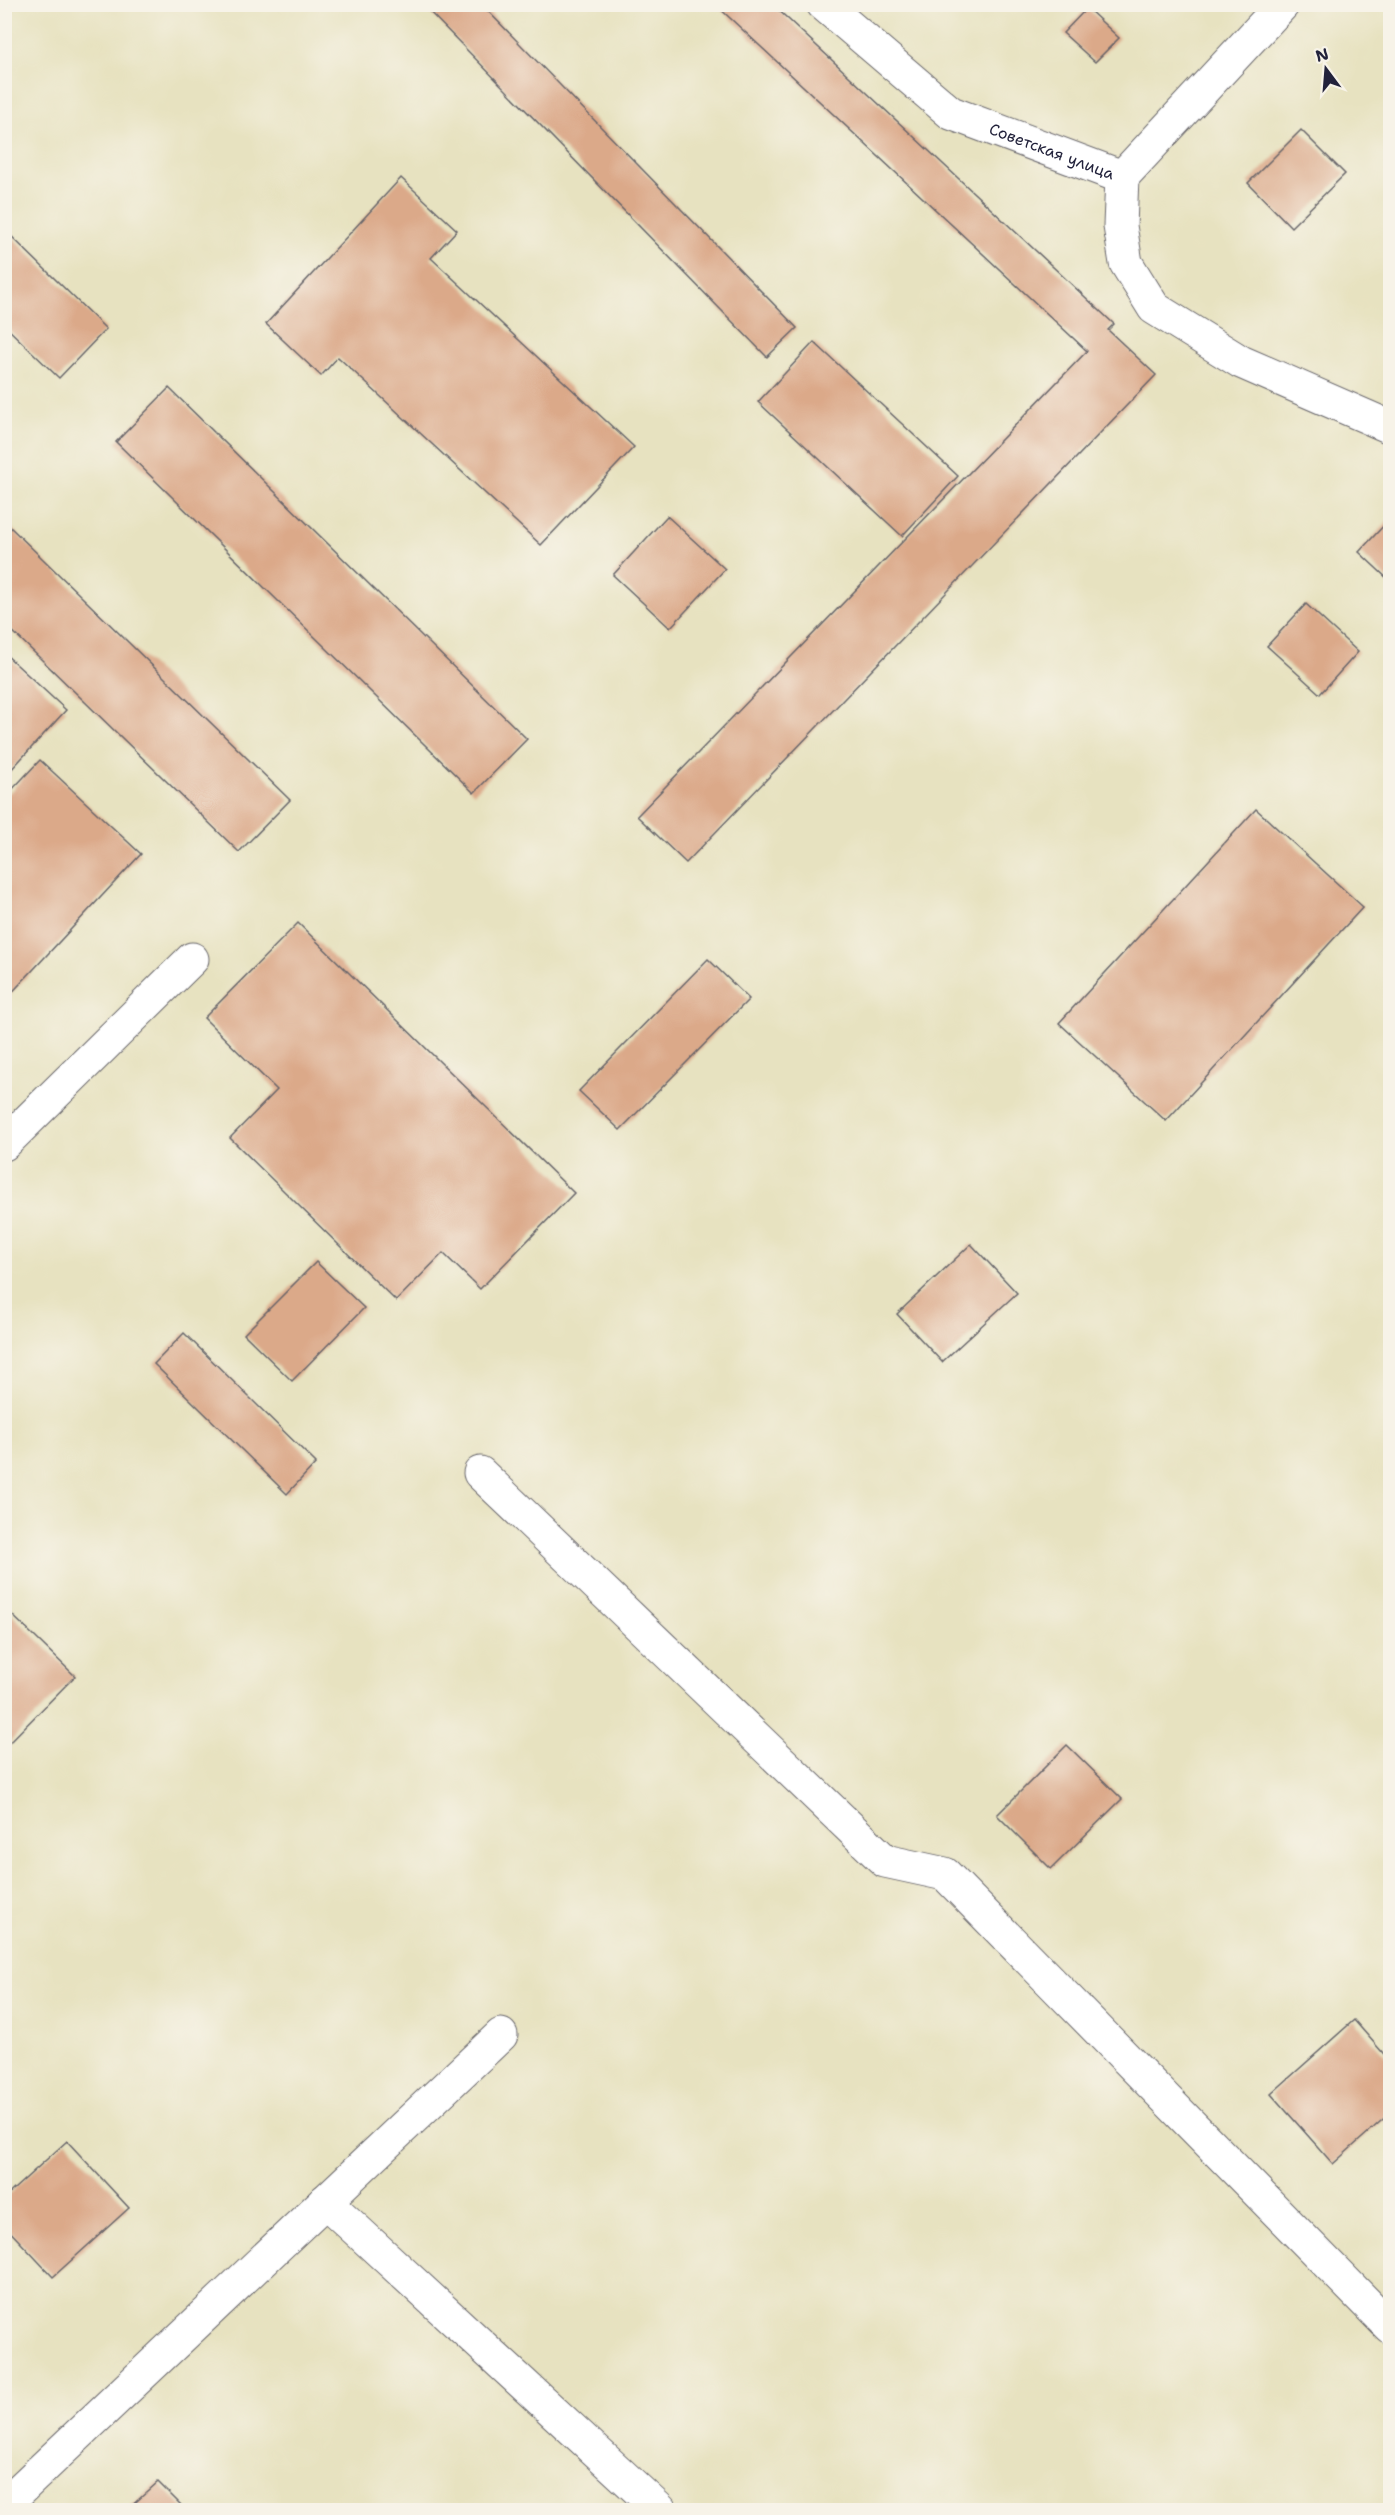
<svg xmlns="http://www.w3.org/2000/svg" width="1395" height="2515" font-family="'Shantell Sans',sans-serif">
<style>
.building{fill:#dba989}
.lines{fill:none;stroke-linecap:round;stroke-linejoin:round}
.minor-casing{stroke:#67656a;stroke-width:35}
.minor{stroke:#fff;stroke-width:33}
.labels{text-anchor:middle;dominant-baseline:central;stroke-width:6;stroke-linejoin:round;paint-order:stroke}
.street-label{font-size:16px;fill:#22223b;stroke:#f7f3e8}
</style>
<rect width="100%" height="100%" fill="#f7f3e8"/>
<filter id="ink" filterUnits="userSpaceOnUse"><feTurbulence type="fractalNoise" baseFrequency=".0167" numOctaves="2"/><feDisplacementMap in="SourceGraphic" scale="12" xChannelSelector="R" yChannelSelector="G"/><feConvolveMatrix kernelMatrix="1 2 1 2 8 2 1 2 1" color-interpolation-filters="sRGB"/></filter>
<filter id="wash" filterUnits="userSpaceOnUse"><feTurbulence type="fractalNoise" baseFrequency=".008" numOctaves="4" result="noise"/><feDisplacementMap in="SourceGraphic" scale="24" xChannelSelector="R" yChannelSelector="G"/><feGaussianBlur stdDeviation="1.35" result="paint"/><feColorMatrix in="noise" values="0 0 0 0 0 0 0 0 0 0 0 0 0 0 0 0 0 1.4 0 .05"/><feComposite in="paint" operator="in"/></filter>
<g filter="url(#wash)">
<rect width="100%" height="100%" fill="#e7e2c0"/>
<g id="blocks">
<g class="building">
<polygon points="422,4 481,4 797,328 767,357"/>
<polygon points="715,4 772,4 1114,324 1108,330 1156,375 686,863 637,816 1087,351"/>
<polygon points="1087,8 1119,38 1095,62 1063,33"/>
<polygon points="1301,130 1345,174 1291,227 1248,183"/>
<polygon points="401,178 457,230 431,258 634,447 541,545 338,357 321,376 266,324"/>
<polygon points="4,229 106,329 59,378 4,325"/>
<polygon points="814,342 958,476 902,536 758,402"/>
<polygon points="169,388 527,739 474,793 116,442"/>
<polygon points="667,516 725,569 670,628 613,575"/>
<polygon points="1390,519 1390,581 1359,552"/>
<polygon points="4,521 290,800 239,852 4,623"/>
<polygon points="1306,604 1358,652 1320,694 1267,646"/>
<polygon points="4,653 66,710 9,772 4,768"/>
<polygon points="40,760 141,854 4,1001 4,792 7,795"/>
<polygon points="1256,809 1363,907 1166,1121 1059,1023"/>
<polygon points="298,923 574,1193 480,1289 443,1253 396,1301 230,1138 277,1090 204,1018"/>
<polygon points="708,959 749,999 620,1130 579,1091"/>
<polygon points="971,1244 1017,1293 942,1362 897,1314"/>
<polygon points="316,1262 364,1308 292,1381 244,1334"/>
<polygon points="184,1333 316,1463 287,1494 154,1364"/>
<polygon points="4,1607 75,1676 4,1748"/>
<polygon points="1067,1745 1122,1799 1051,1869 997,1815"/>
<polygon points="1354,2020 1390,2061 1390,2113 1333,2164 1271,2094"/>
<polygon points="67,2141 129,2208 53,2277 4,2225 4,2198"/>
<polygon points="158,2482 186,2510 127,2510"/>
</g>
</g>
</g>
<g filter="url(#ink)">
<use href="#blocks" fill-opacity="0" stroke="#67656a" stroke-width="1.5"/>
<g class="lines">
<g class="minor-casing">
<g id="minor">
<path id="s1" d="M823 4 951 113 1122 177"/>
<polyline points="1122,177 1120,226 1126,263 1154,308 1241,362 1390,427"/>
<polyline points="1122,177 1283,4"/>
<polyline points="4,1144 192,959"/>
<polyline points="480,1473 885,1861 945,1874 1390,2327"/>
<polyline points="325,2201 660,2510"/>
<polyline points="4,2505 501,2035"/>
</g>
</g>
<use href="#minor" class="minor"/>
</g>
</g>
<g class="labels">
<g class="street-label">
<text stroke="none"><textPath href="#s1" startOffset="276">Советская улица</textPath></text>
</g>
</g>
<rect width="1395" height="2515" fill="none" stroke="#f7f3e8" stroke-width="24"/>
<g transform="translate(1326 69) rotate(344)" stroke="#f7f3e8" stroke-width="4.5" paint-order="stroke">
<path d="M0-4.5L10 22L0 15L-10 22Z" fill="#22223b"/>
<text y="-9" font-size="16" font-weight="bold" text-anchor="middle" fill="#22223b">N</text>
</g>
</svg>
